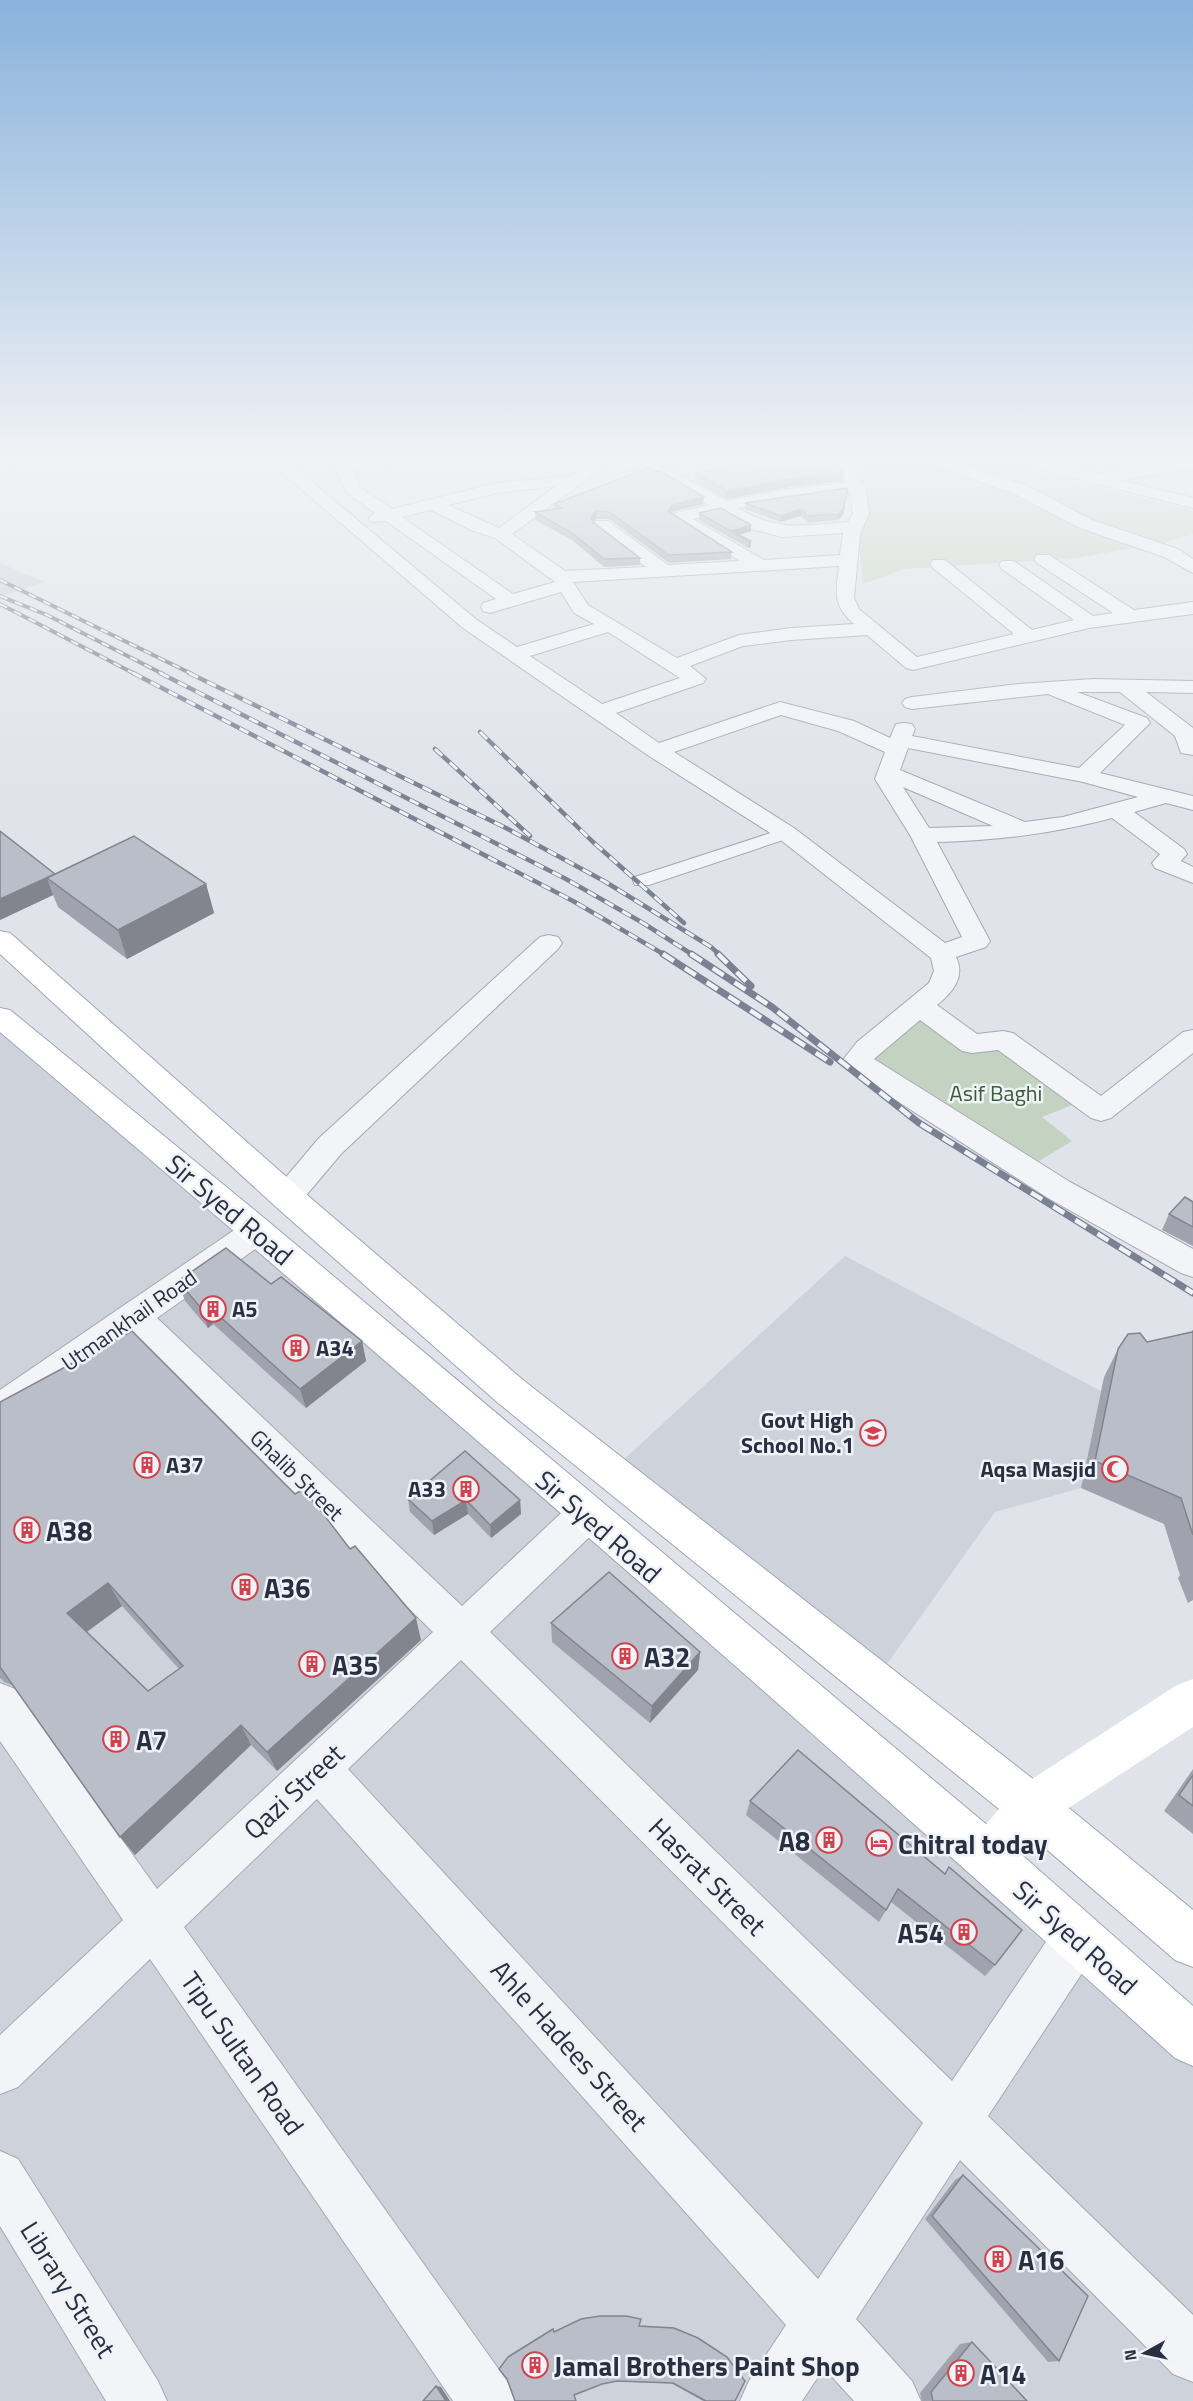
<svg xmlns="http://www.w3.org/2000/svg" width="1193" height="2401" font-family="'Titillium Web',sans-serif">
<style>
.built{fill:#ced2db}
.green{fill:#c4d3c1}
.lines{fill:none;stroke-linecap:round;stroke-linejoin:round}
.pedestrian-casing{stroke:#a5a9b3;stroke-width:2}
.minor-casing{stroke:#a5a9b3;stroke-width:2}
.tertiary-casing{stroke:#a5a9b3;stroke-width:2}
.primary-casing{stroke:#9fa6b5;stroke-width:2}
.pedestrian{fill:#f3f4f7;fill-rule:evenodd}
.minor{fill:#f3f4f7;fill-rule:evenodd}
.tertiary{fill:#f3f4f7;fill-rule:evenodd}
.secondary{fill:#fff;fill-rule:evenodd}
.primary{fill:#fff;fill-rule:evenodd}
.rail-far2-casing{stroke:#798193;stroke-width:4}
.rail-far1-casing{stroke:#798193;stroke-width:4.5}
.rail-casing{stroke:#798193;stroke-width:7}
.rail-far2{stroke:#eff2f7;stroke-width:2;stroke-dasharray:8;stroke-linecap:butt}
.rail-far1{stroke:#eff2f7;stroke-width:3;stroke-dasharray:10;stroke-linecap:butt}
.rail{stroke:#eff2f7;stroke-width:4.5;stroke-dasharray:13;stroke-linecap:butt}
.wall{fill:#a0a3ad;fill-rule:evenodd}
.shaded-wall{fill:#82858d}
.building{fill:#babec9;stroke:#82858d;stroke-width:1.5;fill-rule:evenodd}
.labels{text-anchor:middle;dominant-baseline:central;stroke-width:5;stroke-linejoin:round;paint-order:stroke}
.park-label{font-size:22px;fill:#3a5d35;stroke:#eff2f7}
.poi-label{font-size:22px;font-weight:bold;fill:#282f41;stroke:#eff2f7;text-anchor:start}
.street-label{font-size:22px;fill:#282f41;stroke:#eff2f7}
.near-street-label{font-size:27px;fill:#282f41;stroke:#eff2f7}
.near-poi-label{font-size:27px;font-weight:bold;fill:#282f41;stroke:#eff2f7;text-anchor:start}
</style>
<rect width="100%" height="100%" fill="#e0e3e9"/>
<g class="built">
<polygon points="0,563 45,582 0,597"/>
<polygon points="0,1017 1193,2040 1193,2401 0,2401"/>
<polygon points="845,1256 1101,1391 1081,1488 995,1512 875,1681 608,1474"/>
</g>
<g class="green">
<polygon points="877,456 983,456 990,461 1193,510 1193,534 1166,542 1077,558 904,569 863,584 857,524 862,470"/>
<polygon points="919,1006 970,1049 1009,1045 1085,1100 1042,1117 1072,1141 1026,1169 862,1065"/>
</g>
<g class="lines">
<g class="pedestrian-casing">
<polygon id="pedestrian" points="786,828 792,829 795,833 792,837 649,885 635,885 633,881 635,877"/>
</g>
<g class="minor-casing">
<g id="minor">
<polygon points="0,456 48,456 40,461 0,466"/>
<path d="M263 456H281L477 620 517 647 594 624 574 613 561 592 490 613 483 611 481 607 483 603 496 599 386 521 371 522 369 518 375 513 347 493 334 465 336 462 375 456H423L415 461 352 469 360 487 392 509 497 483 571 476 594 460 593 456C651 456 677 472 726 501L789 489 846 483 835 467 823 456H841L865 487 869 513 860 535 854 598 859 609 917 657 1014 634 933 568 930 564 933 560H945L1032 630 1074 620 1002 569 999 565 1002 561H1014L1093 616 1113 613 1037 563 1034 559 1037 555H1049L1134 610 1193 602V614L1089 628 913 670 906 668 867 635 791 640 743 646 690 666 706 679 703 683 616 713 659 743 780 702 854 721 890 738 896 724 904 723 912 724 915 729 912 736 1079 768 1125 725 1048 694 912 709 905 707 902 703 905 699 912 697 1019 684 1093 679 1193 681V693L1146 692 1193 728V755L1181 753 1175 736 1120 692H1077L1147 718 1150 723 1100 773 1193 796V810L1166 803 1134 812 1184 849 1187 854 1181 861 1193 867V883L1155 868 1152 863 1160 854 1112 818C1052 834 999 840 937 842L990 941 986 947 956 957C966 977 952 993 937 1005L977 1034 1003 1031 1013 1033 1101 1096 1183 1032 1193 1030V1053L1111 1118 1101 1121 1091 1118 998 1050 972 1053 962 1051 920 1020 874 1059 1070 1182 1193 1249V1277L1181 1273 1048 1198 846 1068 842 1061 857 1042 929 983 934 971 931 958 778 838 649 756 463 628ZM605 466 641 470 665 478 709 505 672 514 670 518 740 561 668 565 608 521H596L593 525 596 529 646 567 565 571 512 534ZM556 486 499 528 448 505 497 493ZM850 492 853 513 848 522C802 525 781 533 738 508L789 499ZM431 510 471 530 495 538 555 582 513 594 402 517ZM721 512 747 528 782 537 843 533 840 555 764 560 693 519ZM839 566C836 592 832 605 854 624L791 628 739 635 677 658 588 605 573 582ZM608 632 680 678 602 704 530 656ZM781 715 838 731 885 752 875 779 910 835 962 937 945 943 794 828 674 752ZM908 748 1083 782 1138 797 1063 817 1025 822 900 770ZM903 787 993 826 929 828Z"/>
<polygon points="958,456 995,456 987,461 940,469 932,464 934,461"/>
<polygon points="998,456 1026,456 1099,474 1193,459 1193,469 1121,480 1193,498 1193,508 1000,459"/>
<polygon points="549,935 558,937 562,943 558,949 341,1154 298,1205 287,1209 276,1205 271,1197 276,1189 319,1138 540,937"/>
<path d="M257 1219 268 1222 273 1231 268 1240 157 1318 462 1606 572 1503 586 1498 600 1503 605 1515 600 1527 490 1632 952 2081 1060 1921 1077 1914 1094 1921 1101 1938 1094 1955 988 2116 1193 2315V2382L1173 2374 960 2160 856 2319 912 2381 921 2401H854L824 2368 802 2401H740L749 2381 786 2325 317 1799 184 1927 507 2381 516 2401H453L150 1959 18 2087 0 2094V2035L123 1920 0 1741V1683L15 1689 157 1889 433 1632 131 1336 13 1420 0 1424V1390L246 1222ZM461 1660 923 2123 818 2279 348 1769Z"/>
<polygon points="0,2151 18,2159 158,2381 167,2401 106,2401 0,2226"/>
</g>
</g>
<g class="tertiary-casing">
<polygon id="tertiary" points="913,456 938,456 1027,486 1092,520 1178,549 1193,559 1193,573 1164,557 1080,528 1015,494 915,459"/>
</g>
<g class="primary-casing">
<g id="primary">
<polygon points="0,931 10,933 299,1188 523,1380 1047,1790 1193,1910 1193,1967 1175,1960 1015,1822 497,1402 275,1206 0,954"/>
<path d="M0 1008 10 1010 269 1222 1006 1841 1193 2006V2066L1175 2058C789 1709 397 1368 0 1032Z"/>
</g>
</g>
<use href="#pedestrian" class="pedestrian"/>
<use href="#minor" class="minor"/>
<use href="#tertiary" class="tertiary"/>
<polygon class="secondary" points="1193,1679 1193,1727 1047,1822 1006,1875 989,1882 972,1875 965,1858 972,1841 1015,1790 1177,1685"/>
<use href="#primary" class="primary"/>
<g class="rail-far2-casing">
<g id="rail-far2">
<polyline points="0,580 192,674"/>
<polyline points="0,596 47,615 163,674"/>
<polyline points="0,604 135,674"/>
</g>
</g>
<g class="rail-far1-casing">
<g id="rail-far1">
<polyline points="133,673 573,901 665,955"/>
<polyline points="160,673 566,879 643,923 693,955"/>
<polyline points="189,673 506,828 604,881 711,947 720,955"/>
<polyline points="480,732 593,842 684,923"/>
<polyline points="435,749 530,836"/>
</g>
</g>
<g class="rail-casing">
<g id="rail">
<polyline points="663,954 830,1062"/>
<polyline points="691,954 772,1007 919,1123 1193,1293"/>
<polyline points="718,954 751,986"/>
</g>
</g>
<use href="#rail-far2" class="rail-far2"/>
<use href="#rail-far1" class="rail-far1"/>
<use href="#rail" class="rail"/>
</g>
<g class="wall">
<polygon points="791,456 826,456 843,473 842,481 789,487 726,499 695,481 696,473 791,458"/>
<polygon points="848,488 843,515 838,520 807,523 801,516 780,522 745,509 745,503"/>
<polygon points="704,497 703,504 671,512 671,513 732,552 731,559 669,563 609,519 596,519 593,522 594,523 640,558 640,565 604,567 572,540 535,520 535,512 554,510 554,504"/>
<polygon points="699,513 751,531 740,535 751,541 751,547 748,548 699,520"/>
<polygon points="0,831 55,874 206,884 214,913 127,959 58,907 53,895 0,920"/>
<polygon points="1193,1202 1193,1246 1162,1230 1169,1214"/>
<polygon points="178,1281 271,1284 362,1341 366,1361 306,1408 213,1324 208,1328 185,1301"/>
<polygon points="1193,1330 1193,1600 1188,1603 1178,1578 1180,1575 1164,1524 1081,1488 1104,1377 1118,1349 1192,1332"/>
<path d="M0 1402 350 1549 421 1640 277 1771 251 1745 135 1855 14 1686 4 1682 0 1678ZM122 1606 179 1669 148 1691 87 1632Z"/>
<polygon points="408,1499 520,1500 521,1514 491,1538 468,1514 434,1535 410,1512"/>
<polygon points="551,1623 700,1652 698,1670 650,1723 552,1642"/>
<polygon points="798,1750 995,1965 985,1976 891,1902 879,1922 746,1815 750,1801"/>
<polygon points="1193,1769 1193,1834 1164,1811"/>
<polygon points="963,2175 1059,2361 1048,2362 925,2219 955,2180"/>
<polygon points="639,2326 735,2401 703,2401 671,2383 616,2381 554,2331"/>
<polygon points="972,2342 1027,2401 922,2401 920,2393 960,2344"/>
</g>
<g class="shaded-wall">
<polygon points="843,473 842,481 789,487 726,499 727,491 790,479"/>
<polygon points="847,495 843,515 838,520 839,514"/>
<polygon points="704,497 703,504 671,512 668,519 668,511 672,505"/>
<polygon points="802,509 801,516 780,522 781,516"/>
<polygon points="596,511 596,519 591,525 591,518"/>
<polygon points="751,525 751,531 738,535 732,531"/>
<polygon points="751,541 751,547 748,548 749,542"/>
<polygon points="55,874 47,878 53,895 0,920 0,899"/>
<polygon points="206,884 214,913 127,959 118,930"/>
<polygon points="206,1304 213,1324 208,1328 201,1308"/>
<polygon points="362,1341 366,1361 306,1408 300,1389"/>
<polygon points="466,1500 468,1514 434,1535 432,1521"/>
<polygon points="520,1500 521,1514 491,1538 490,1525"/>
<polygon points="108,1583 122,1606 82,1635 67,1613"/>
<polygon points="416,1618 421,1640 277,1771 267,1752"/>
<polygon points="700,1652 698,1670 650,1723 652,1706"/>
<polygon points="241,1725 251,1745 135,1855 120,1837"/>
<polygon points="436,2386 441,2387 450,2401 446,2401"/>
</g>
<g class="building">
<polygon points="792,456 826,456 837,464 843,473 790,479 727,491 696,473 758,461 793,458"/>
<polygon points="648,468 664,473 704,497 672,505 668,511 732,552 669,555 609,512 596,511 591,518 594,523 640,558 604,559 572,533 535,512 562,508 554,504"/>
<polygon points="848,488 843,509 839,514 807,516 802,509 781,516 745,503"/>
<polygon points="721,508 751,525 732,531 751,541 749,542 699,513"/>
<polygon points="0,831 55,874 0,899"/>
<polygon points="134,836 206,884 118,930 47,878"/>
<polygon points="1185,1197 1193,1202 1193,1227 1169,1214"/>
<polygon points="226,1248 271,1284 281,1277 362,1341 300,1389 206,1304 201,1308 178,1281"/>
<path d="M132 1331 295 1494 302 1490 315 1503 350 1549 355 1546 416 1618 267 1752 241 1725 120 1837 0 1667V1402ZM108 1583 183 1666 148 1691 67 1613Z"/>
<polygon points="1193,1331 1193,1535 1181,1498 1095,1461 1118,1349 1128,1334 1140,1333 1147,1342 1192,1332"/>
<polygon points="465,1451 520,1500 490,1525 466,1500 432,1521 408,1499"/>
<polygon points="609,1572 700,1652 652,1706 551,1623"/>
<polygon points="798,1750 945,1874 949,1867 1022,1930 995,1965 898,1889 886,1910 750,1801"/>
<polygon points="1193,1775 1193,1806 1179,1795"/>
<polygon points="963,2175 1088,2296 1059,2361 932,2216"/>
<polygon points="600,2316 626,2316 641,2319 639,2326 674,2328 698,2338 727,2357 745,2381 735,2401 706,2401 673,2383 617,2381 602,2384 574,2395 576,2401 515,2401 507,2379 499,2369 508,2357 553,2329 554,2332 581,2319"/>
<polygon points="972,2342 1027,2401 933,2401 931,2392"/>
<polygon points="436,2386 446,2401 423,2401"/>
</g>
<linearGradient id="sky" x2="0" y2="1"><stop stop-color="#89b2dc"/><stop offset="0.58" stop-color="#f1f2f5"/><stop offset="1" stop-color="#f1f2f5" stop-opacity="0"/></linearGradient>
<rect width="1193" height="792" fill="url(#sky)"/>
<defs>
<g id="building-ring" transform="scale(1.35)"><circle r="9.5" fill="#eff2f7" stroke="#d0434d" stroke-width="1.5"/><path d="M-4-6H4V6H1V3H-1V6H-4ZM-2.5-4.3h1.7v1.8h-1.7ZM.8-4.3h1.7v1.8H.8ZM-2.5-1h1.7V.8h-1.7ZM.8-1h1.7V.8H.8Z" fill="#d0434d"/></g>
<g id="school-ring" transform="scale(1.35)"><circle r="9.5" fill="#eff2f7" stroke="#d0434d" stroke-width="1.5"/><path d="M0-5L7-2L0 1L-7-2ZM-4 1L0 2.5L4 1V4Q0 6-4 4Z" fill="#d0434d"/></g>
<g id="mosque-ring" transform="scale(1.35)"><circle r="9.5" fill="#eff2f7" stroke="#d0434d" stroke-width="1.5"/><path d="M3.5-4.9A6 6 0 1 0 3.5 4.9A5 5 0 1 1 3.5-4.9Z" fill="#d0434d"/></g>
<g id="hotel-ring" transform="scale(1.35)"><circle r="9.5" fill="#eff2f7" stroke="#d0434d" stroke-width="1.5"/><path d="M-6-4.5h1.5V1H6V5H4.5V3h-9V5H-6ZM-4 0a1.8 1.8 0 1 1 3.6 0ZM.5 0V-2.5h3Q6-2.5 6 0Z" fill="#d0434d"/></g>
</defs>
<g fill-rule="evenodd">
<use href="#building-ring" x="213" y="1309"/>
<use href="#building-ring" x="296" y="1348"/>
<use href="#school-ring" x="873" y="1433"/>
<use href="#building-ring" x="147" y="1465"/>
<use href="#mosque-ring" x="1115" y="1469"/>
<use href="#building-ring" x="466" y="1489"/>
<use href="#building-ring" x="27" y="1530"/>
<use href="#building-ring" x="245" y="1587"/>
<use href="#building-ring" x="625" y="1656"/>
<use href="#building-ring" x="312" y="1664"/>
<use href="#building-ring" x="116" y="1739"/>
<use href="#building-ring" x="829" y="1840"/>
<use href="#hotel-ring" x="879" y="1843"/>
<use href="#building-ring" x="964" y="1932"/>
<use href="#building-ring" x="998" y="2259"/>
<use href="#building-ring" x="535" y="2365"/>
<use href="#building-ring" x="961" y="2373"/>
</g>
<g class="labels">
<g class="park-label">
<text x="996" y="1093">Asif Baghi</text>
</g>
<g class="poi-label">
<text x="232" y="1309">A5</text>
<text x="316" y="1348">A34</text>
<text x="854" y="1420" text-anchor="end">Govt High<tspan x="854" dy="25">School No.1</tspan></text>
<text x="166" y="1465">A37</text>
<text x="1096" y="1469" text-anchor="end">Aqsa Masjid</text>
<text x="446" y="1489" text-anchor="end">A33</text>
</g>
<g class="street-label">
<text transform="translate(129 1320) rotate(-35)">Utmankhail Road</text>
<text transform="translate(297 1475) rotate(44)">Ghalib Street</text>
</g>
<g class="near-street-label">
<text transform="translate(230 1209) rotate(40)">Sir Syed Road</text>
<text transform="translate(599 1526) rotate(41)">Sir Syed Road</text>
<text transform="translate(293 1791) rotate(-43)">Qazi Street</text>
<text transform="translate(708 1876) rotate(45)">Hasrat Street</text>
<text transform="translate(1076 1937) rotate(42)">Sir Syed Road</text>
<text transform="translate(570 2045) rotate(48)">Ahle Hadees Street</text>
<text transform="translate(243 2053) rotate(55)">Tipu Sultan Road</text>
<text transform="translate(69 2289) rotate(58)">Library Street</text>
</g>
<g class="near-poi-label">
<text x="46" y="1530">A38</text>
<text x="264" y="1587">A36</text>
<text x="644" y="1656">A32</text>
<text x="332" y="1664">A35</text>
<text x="136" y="1739">A7</text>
<text x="810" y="1840" text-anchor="end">A8</text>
<text x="898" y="1843">Chitral today</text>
<text x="944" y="1932" text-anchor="end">A54</text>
<text x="1018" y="2259">A16</text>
<text x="554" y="2365">Jamal Brothers Paint Shop</text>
<text x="980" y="2373">A14</text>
</g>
</g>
<g transform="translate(1145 2353) rotate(262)" stroke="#eff2f7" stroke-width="4.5" paint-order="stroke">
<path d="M0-4.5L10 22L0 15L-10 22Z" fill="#282f41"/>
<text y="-9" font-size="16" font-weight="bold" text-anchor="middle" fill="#282f41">N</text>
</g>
</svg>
